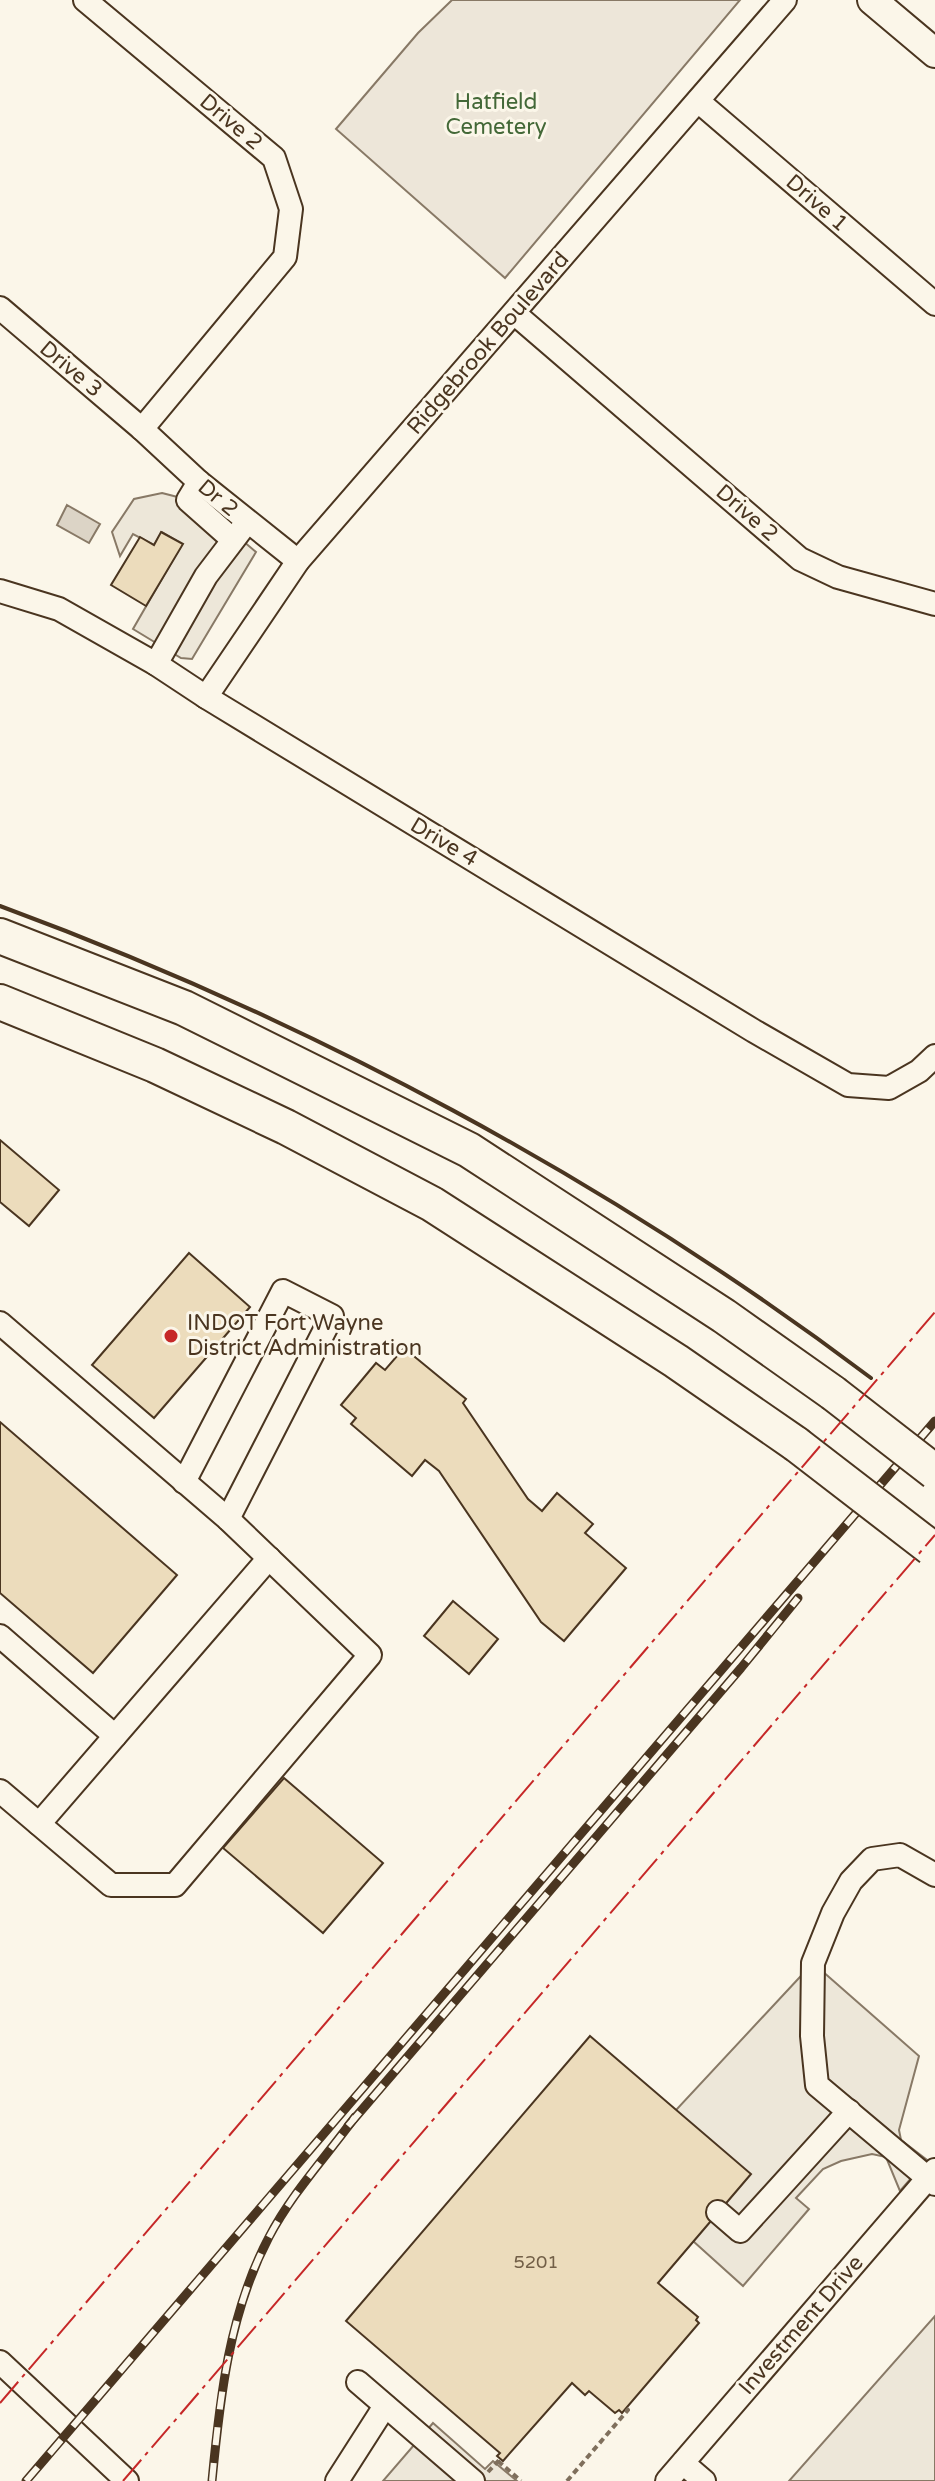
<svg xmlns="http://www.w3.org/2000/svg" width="935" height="2481" font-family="'Varela Round',sans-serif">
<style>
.green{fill:#ede6d9;stroke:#887966;stroke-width:2}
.parking{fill:#ede7d9;stroke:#887966;stroke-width:2}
.water{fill:#dcd4c6;stroke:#887966;stroke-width:2}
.building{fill:#ecdcbc;stroke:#4a3520;stroke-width:2}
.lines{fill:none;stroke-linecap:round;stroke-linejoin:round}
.minor-casing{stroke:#4a3520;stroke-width:26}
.major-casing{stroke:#4a3520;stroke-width:32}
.highway-casing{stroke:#4a3520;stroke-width:38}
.path{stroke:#7f6f5c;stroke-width:4;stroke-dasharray:6 4;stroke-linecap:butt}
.minor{stroke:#fbf6e9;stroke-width:22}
.major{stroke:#fbf6e9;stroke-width:28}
.highway{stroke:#fbf6e9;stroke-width:34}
.rail-casing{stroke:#4a3520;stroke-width:9}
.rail{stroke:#fbf6e9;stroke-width:6;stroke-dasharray:18;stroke-linecap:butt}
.highway-bridge-casing{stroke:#4a3520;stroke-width:38;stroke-linecap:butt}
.highway-bridge{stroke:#fbf6e9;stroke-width:34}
.wall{stroke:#4a3520;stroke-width:4}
.power{stroke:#c62828;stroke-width:2;stroke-dasharray:28 6 4 6;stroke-linecap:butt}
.poi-dot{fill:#c62828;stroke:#fbf6e9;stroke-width:3}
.labels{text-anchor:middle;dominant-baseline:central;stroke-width:6;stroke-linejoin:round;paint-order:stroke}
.number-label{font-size:18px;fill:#725f47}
.park-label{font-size:22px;fill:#436837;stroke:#fbf6e9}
.street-label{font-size:22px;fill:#4a3520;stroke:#fbf6e9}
.poi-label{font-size:22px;fill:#4a3520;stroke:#fbf6e9;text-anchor:start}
</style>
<rect width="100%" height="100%" fill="#fbf6e9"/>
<polygon class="green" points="452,0 740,0 505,278 336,129 418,33"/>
<g class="parking">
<polygon points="162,493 197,502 256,552 192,659 181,658 133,629 182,544 162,532 154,545 133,534 120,556 112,532 134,499"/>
<polygon points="813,1963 919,2056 899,2130 901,2140 927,2160 900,2191 886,2157 872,2154 841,2161 823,2169 796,2198 809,2209 743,2286 693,2241 676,2110"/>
<polygon points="935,2316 935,2481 789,2481"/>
<polygon points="433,2423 485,2469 493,2461 517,2481 383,2481"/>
</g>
<polygon class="water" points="67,505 100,524 89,543 57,525"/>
<g class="building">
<polygon points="161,532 183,544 146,606 111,585 140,537 154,545"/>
<polygon points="0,1140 59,1190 29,1226 0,1202"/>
<polygon points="189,1253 250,1307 154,1418 92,1365"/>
<polygon points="404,1348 466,1399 463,1403 528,1499 542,1511 557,1493 593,1524 585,1533 626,1568 564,1641 541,1622 439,1471 425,1460 412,1476 351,1424 356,1418 341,1405 376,1363 385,1370"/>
<polygon points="0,1422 177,1575 93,1673 0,1593"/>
<polygon points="453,1601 498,1639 469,1674 424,1636"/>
<polygon points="284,1778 383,1863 323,1933 223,1848"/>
<polygon points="590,2036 751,2174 658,2283 698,2317 696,2320 699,2323 622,2413 619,2410 615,2413 589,2391 585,2395 572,2383 503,2461 497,2456 500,2453 346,2321"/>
</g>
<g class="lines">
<g class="minor-casing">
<g id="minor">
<polyline points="85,0 274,158 291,209 285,257 142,429"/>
<polyline points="698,101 935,304"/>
<polyline points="0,308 142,429 199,482 298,561"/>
<polyline points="514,313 800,559 838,577 935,604"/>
<polyline points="199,482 188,500 232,539"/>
<polyline points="0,591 59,609 156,664 206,697 754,1031 848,1085 889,1088 919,1071 935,1056"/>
<polyline points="156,664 206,576 247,522"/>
<polyline points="206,697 298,561 785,0"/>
<polyline points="0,1323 228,1519 370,1655 175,1885 111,1885 0,1791"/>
<polyline points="184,1482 283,1291 332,1316 228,1519"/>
<polyline points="0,1636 115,1736"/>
<polyline points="39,1824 269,1558"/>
<polyline points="935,1875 900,1855 872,1859 851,1881 833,1913 813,1963 812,2036 817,2085 935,2184"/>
<polyline points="718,2212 740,2231 849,2111"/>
<polyline points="0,2362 127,2481"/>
<polyline points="358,2382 473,2481"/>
<polyline points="683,2463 704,2481"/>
<polyline points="337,2481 385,2406"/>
<polyline points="667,2481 935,2170"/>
</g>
</g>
<g class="major-casing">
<polyline id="major" points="872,0 935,53"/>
</g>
<g class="highway-casing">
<g id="highway">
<polyline points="0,936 184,1008 469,1150 724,1316 833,1393"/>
<polyline points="0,1002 155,1065 286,1127 432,1204 676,1361 796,1444"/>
</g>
</g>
<g class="path">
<polyline points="498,2461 521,2481"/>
<polyline points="488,2472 500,2459"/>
<polyline points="567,2481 628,2410 626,2408"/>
</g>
<use href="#minor" class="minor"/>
<use href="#major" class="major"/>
<use href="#highway" class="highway"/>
<g class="rail-casing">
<g id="rail">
<polyline points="348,2126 741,1668 798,1598"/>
<polyline points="26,2481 935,1421"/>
<path d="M212 2481C220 2397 229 2313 269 2237 292 2193 326 2157 355 2117"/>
</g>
</g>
<use href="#rail" class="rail"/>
<g class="highway-bridge-casing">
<g id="highway-bridge">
<polyline points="833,1393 935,1472"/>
<polyline points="796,1444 931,1548"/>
</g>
</g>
<use href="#highway-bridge" class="highway-bridge"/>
<path class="wall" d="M0 906C309 1020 607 1179 871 1378"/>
<g class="power">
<polyline points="0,2403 935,1312"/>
<polyline points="123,2481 935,1535"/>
</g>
</g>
<circle class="poi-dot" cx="171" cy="1336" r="8"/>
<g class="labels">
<g class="number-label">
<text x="536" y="2262">5201</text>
</g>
<g class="park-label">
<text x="496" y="102">Hatfield<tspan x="496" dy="25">Cemetery</tspan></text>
</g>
<g class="street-label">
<text transform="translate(231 122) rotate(40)">Drive 2</text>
<text transform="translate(817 203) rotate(41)">Drive 1</text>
<text transform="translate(488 343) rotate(-49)">Ridgebrook Boulevard</text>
<text transform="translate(71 369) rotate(40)">Drive 3</text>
<text transform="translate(218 498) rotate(40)">Dr 2</text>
<text transform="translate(747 513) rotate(41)">Drive 2</text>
<text transform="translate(444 842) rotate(31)">Drive 4</text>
<text transform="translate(801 2325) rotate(-49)">Investment Drive</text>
</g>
<g class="poi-label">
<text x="187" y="1323">INDOT Fort Wayne<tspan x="187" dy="25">District Administration</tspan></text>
</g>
</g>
</svg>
